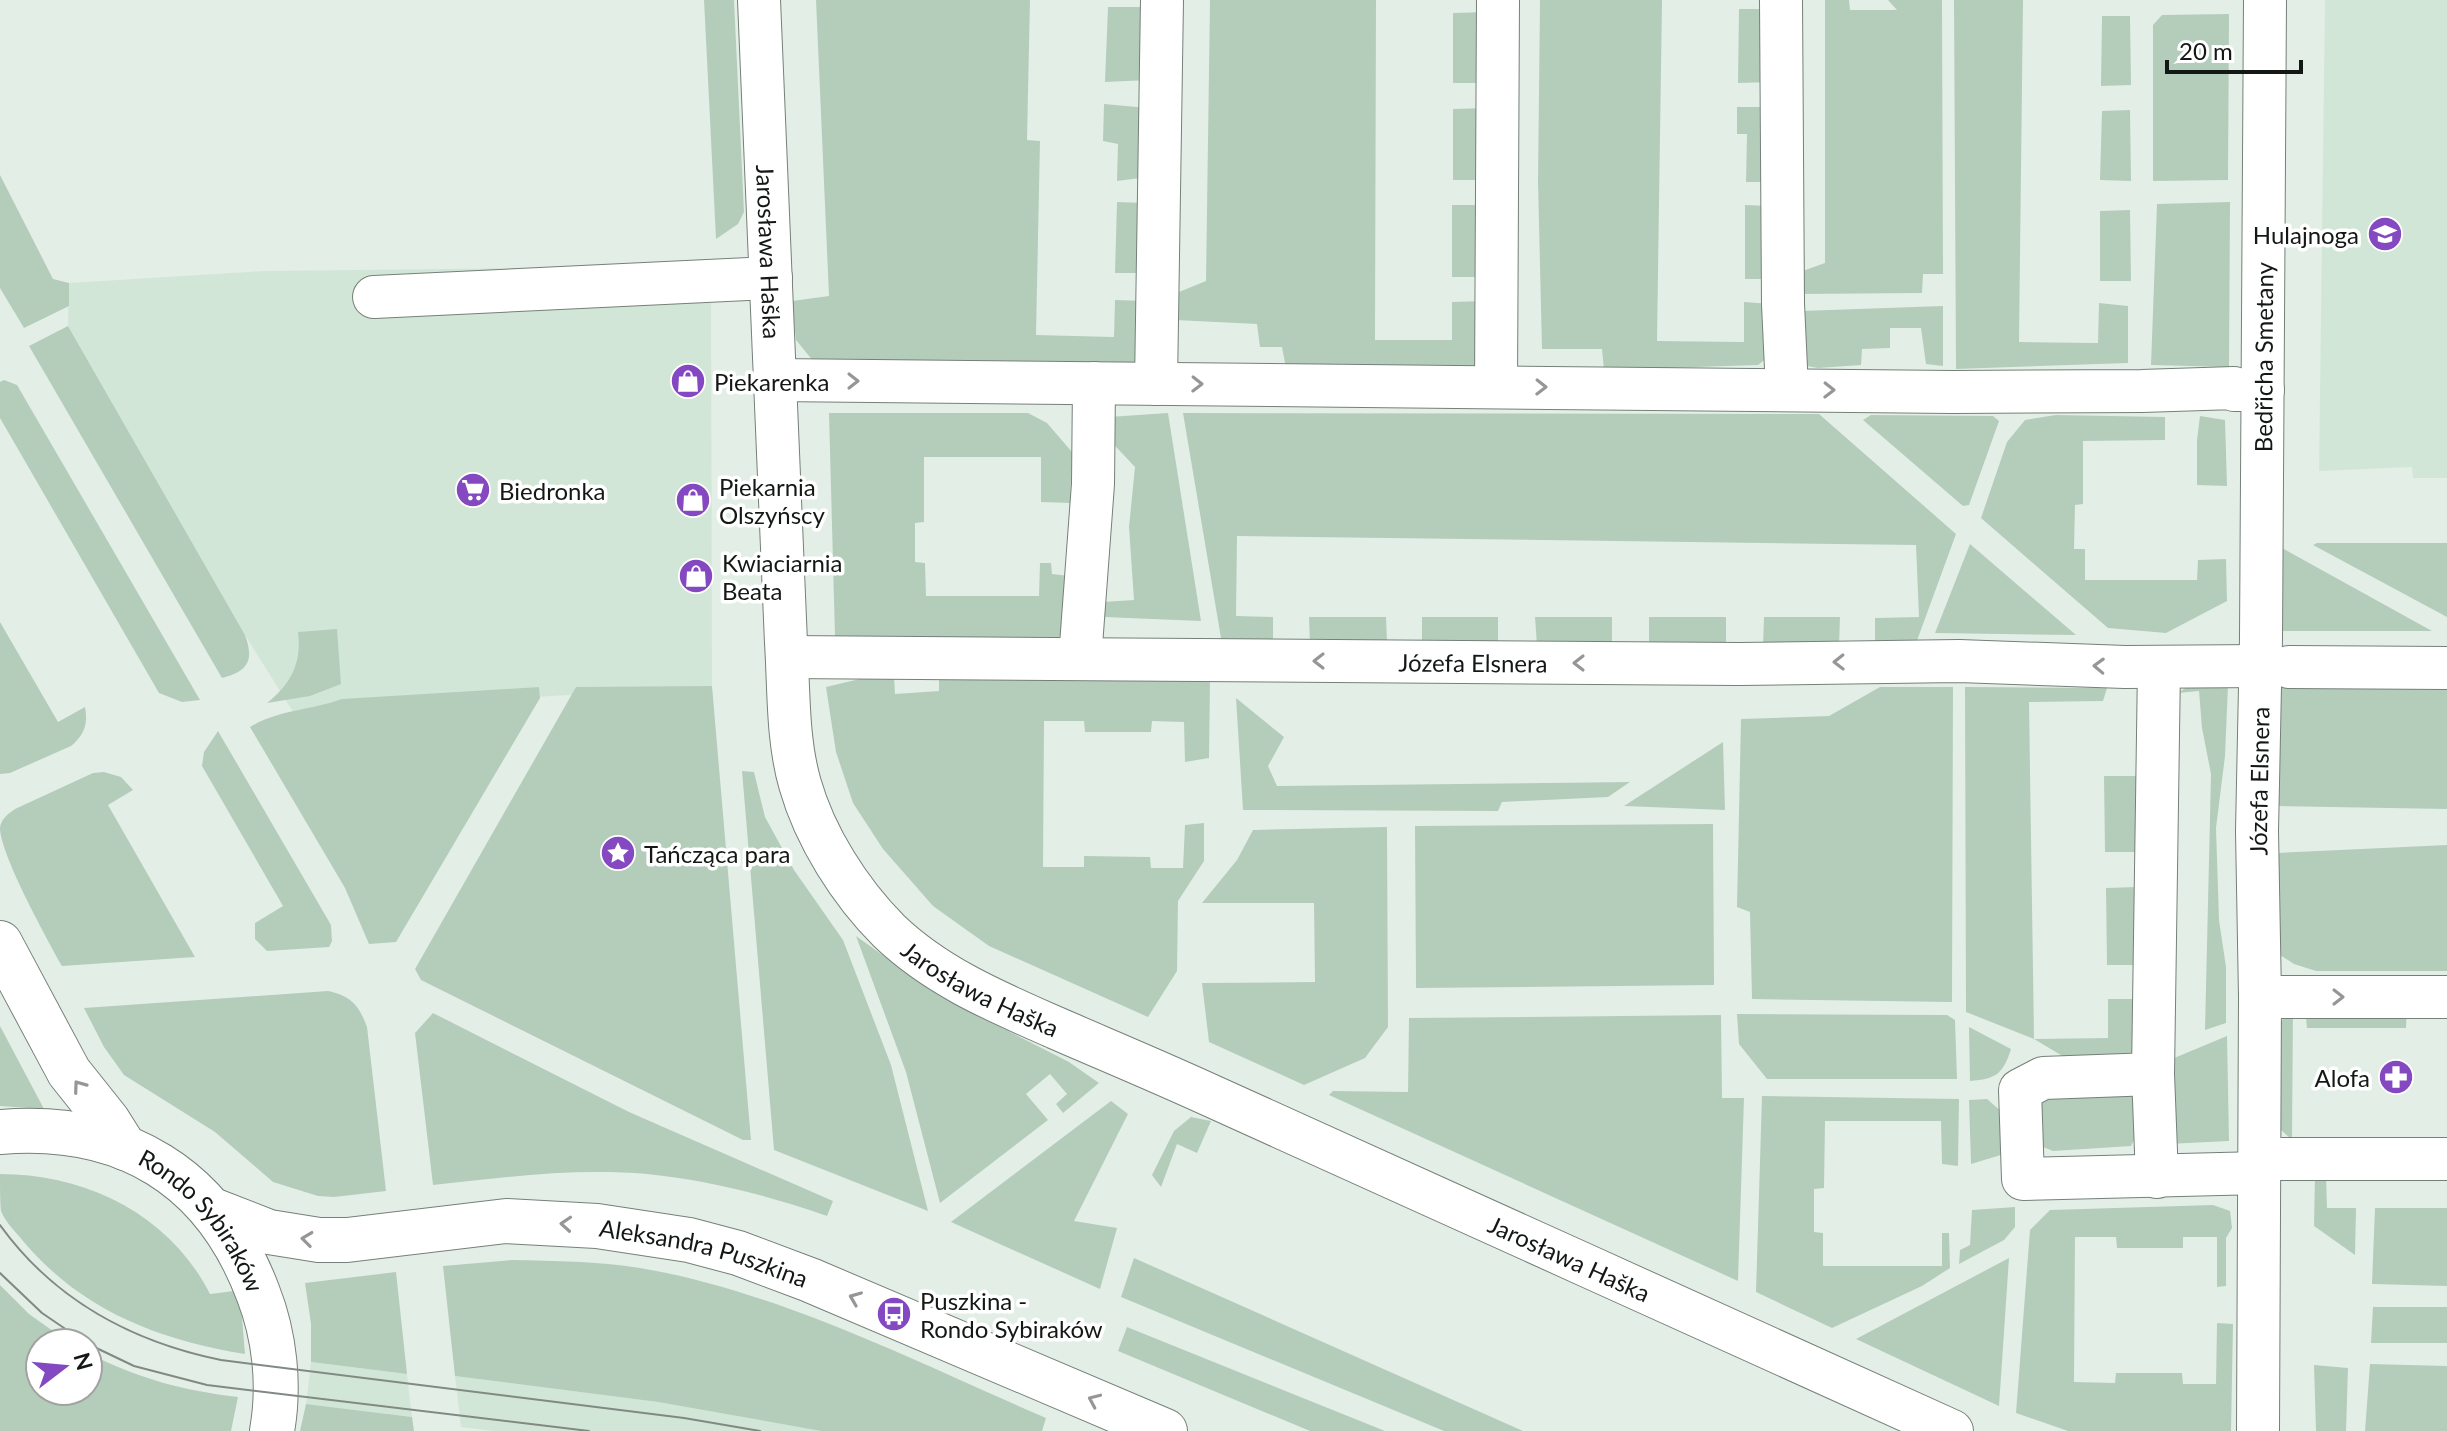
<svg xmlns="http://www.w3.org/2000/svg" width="2447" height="1431" font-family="Lato,sans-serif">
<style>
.built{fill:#d2e6d7}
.green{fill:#b4cdbb}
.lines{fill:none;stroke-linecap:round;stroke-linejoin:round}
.minor-casing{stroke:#758078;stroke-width:44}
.secondary-casing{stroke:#758078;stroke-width:46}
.minor{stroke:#fff;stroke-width:42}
.secondary{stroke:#fff;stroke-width:44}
.tram{stroke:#818983;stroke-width:2}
.oneway{stroke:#959796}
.labels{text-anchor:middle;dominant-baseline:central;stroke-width:7;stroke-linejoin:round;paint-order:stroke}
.poi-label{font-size:24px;fill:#141815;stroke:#fff;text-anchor:start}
.street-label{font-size:24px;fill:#141815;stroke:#fff}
</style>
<rect width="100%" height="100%" fill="#e3efe6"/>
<g class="built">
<polygon points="2325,0 2447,0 2447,478 2413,478 2412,467 2319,471"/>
<polygon points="711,266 712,686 293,712 245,635 68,326 69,283 264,271"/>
<polygon points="311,1362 407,1374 412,1417 306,1404"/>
<polygon points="455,1376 658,1402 821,1431 493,1431 461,1427"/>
</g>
<g class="green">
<polygon points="704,0 734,0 744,212 738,224 716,239"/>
<polygon points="816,0 1030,0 1027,140 1040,141 1036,335 1114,337 1115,300 1148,301 1147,360 1131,371 814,362 796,340 792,301 829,296"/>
<polygon points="1210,0 1376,0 1375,340 1452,340 1452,302 1485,301 1476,369 1286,368 1282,347 1260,347 1257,324 1175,320 1174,294 1206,281"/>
<polygon points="1540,0 1662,0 1657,341 1744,342 1744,302 1771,304 1773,353 1758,365 1604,370 1602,349 1542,349 1538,182"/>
<polygon points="1825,0 1849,0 1850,10 1897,10 1888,0 1942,0 1943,274 1923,274 1922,293 1799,294 1800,272 1825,263"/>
<polygon points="1954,0 2023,0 2019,342 2098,343 2099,303 2128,306 2128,363 1956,369"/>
<polygon points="1108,7 1148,7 1149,80 1105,82"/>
<polygon points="1739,9 1771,9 1772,82 1738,83"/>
<polygon points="1487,12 1485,83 1453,83 1453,13"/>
<polygon points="2229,14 2228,180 2153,181 2153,25 2162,15"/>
<polygon points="2102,16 2130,16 2131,85 2101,86"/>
<polygon points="1104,104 1148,108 1148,177 1117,181 1118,144 1103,141"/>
<polygon points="1737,107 1772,107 1772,182 1746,182 1747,134 1737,134"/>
<polygon points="1485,108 1485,180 1453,180 1453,109"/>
<polygon points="2130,110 2131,181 2100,180 2102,111"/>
<polygon points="0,175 53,279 69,283 69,306 24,328 0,288"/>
<polygon points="1117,202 1146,203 1147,273 1115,273"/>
<polygon points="2230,202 2229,367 2151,365 2157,204"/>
<polygon points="1452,205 1484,205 1486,277 1452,277"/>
<polygon points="1745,205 1771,206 1771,279 1745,279"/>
<polygon points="2130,210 2131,281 2100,281 2100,211"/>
<polygon points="1943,306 1943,366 1926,364 1921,328 1890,328 1890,348 1862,349 1861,365 1818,368 1801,365 1801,311"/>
<path d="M68 326 245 635C254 660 249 671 222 678L29 346Z"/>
<polygon points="4,380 17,385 200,700 182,702 159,693 0,418 0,382"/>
<polygon points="829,413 1028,413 1047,423 1072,452 1070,503 1041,502 1041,457 924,457 924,522 915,523 915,562 925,563 926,596 1039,596 1040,563 1051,563 1052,574 1070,576 1063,635 1045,643 835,637"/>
<polygon points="1168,413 1201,621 1104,617 1103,602 1134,600 1129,527 1135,467 1103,433 1109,417"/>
<polygon points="1183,413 1819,414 1956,534 1915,646 1875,645 1875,618 1919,617 1916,545 1237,536 1236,616 1273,617 1273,642 1222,644"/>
<polygon points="1871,415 1993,416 1999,421 1969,505 1963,506 1863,420"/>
<polygon points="2056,415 2165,417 2165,440 2083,441 2083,504 2075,505 2074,549 2085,549 2085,580 2197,580 2198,560 2226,559 2227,601 2166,633 2108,628 1981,518 2007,442 2025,420"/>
<polygon points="2200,416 2225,420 2227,486 2197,485 2197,440"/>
<polygon points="2317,543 2447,543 2447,617 2313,545"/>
<polygon points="1970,544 2076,635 1935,633"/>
<polygon points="2282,548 2432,631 2278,631"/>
<polygon points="1309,617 1386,617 1387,643 1310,645"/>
<rect x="1422" y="617" width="76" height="27"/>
<polygon points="1535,617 1612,617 1612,645 1537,646"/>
<polygon points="1649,617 1726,617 1726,645 1649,648"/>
<polygon points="1764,617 1840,617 1839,646 1763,646"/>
<path d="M0 622 58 722 85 707C88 724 85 734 71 746L10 773 0 774Z"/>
<path d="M337 629 341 684 310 696 267 703C291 684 302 663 298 632Z"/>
<polygon points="894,676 895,694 939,691 939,676 1210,681 1209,758 1185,762 1184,722 1152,721 1151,732 1085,732 1084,721 1044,721 1043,867 1084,867 1084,856 1150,857 1151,868 1183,868 1185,825 1204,823 1204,861 1178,901 1177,971 1148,1017 989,946 933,906 883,849 853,803 836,752 826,687 868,677"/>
<polygon points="2447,680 2447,809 2276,806 2279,684"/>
<polygon points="2196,681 2228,685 2225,756 2216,828 2219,920 2226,967 2226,1023 2205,1030 2211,774 2202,728 2199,691 2178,693"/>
<polygon points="712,686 751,1140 743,1140 421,980 415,969 576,687"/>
<path d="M539 687 540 698 396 942 369 944 345 888 250 727C277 710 312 710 342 699Z"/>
<polygon points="1880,687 1953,687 1952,1002 1752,999 1750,912 1737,907 1741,719 1829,716"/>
<polygon points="1965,687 2107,688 2103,701 2029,702 2034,1039 2108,1038 2108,999 2138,999 2132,1055 2076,1064 2034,1039 1966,1012"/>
<polygon points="1236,698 1284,737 1268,766 1277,786 1630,782 1608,797 1502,802 1498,811 1243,810"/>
<polygon points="218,731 331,925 332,941 329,947 267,951 255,939 255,923 283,906 202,766 204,752"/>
<polygon points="1723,742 1725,810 1624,806"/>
<polygon points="742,771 754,772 765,817 794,870 843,940 891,1065 928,1211 774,1150"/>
<path d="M104 772 121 777 133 790 108 805 195 957 62 966C47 939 0 854 0 828 1 819 8 814 15 809L93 773Z"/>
<polygon points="2104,776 2138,776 2139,852 2105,852"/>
<polygon points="1713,824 1714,985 1416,988 1415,826"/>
<polygon points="1387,827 1388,1027 1365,1058 1304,1085 1209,1042 1202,983 1315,982 1314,903 1202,903 1237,860 1253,830"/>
<polygon points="2447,845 2447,971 2316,971 2294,964 2280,955 2277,853"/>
<polygon points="2137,887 2138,965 2107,965 2106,888"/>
<polygon points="856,936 940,996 1069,1062 1099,1083 1063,1113 1056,1104 1067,1094 1050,1074 1026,1094 1048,1120 940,1203 906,1072"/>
<path d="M328 991C351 996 359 1005 367 1027L386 1191 334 1197 318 1196 273 1182 215 1132 124 1075 104 1047 84 1008Z"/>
<polygon points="2305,1007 2407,1007 2406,1028 2307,1028"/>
<polygon points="2293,1008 2292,1140 2281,1130 2277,1123 2277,1026"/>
<path d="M433 1013 629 1112 833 1201 827 1216C769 1196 709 1180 647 1174 575 1168 504 1177 433 1185L415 1033Z"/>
<polygon points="1737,1014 1947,1015 1955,1020 1957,1079 1767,1079 1739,1044"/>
<polygon points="1721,1015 1722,1098 1744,1098 1738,1281 1329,1095 1333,1091 1408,1092 1409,1018"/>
<polygon points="0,1026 44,1109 0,1106"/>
<path d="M1969 1027 2011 1049C2003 1074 1996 1079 1970 1081Z"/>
<polygon points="2227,1036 2229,1141 2168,1144 2167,1061"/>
<polygon points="2049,1093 2133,1096 2140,1129 2131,1146 2053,1151 2038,1145 2033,1102"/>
<polygon points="1762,1096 1959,1099 1958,1166 1942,1164 1941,1121 1825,1121 1824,1188 1814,1189 1814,1232 1823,1233 1823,1266 1942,1266 1942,1233 1949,1233 1950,1268 1922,1286 1832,1328 1756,1292"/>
<polygon points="1987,1099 2002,1112 2004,1154 1971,1164 1969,1100"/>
<polygon points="1111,1101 1128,1114 1074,1221 1117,1228 1100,1289 951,1222"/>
<polygon points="1191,1117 1211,1121 1197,1153 1177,1144 1161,1187 1152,1175 1174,1131"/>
<path d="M0 1174C87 1174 170 1215 210 1294L234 1291 241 1306 245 1354C158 1340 81 1310 23 1241 16 1232 5 1222 1 1211 0 1201 0 1185 0 1174Z"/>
<polygon points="2315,1174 2326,1174 2327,1208 2356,1208 2355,1255 2314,1226"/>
<polygon points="2213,1205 2230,1211 2232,1228 2226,1238 2226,1286 2217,1287 2217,1237 2183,1237 2183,1248 2117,1248 2116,1237 2075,1237 2074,1382 2115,1383 2116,1373 2182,1373 2183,1384 2216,1384 2217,1323 2233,1324 2231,1431 2068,1431 2016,1413 2030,1230 2050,1210"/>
<polygon points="2015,1207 2015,1227 2004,1240 1959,1264 1960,1250 1970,1245 1972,1210"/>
<polygon points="2375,1208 2447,1208 2447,1286 2372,1284"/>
<polygon points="1134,1258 1523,1431 1444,1431 1121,1297"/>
<polygon points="2009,1258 1999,1406 1856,1339"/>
<path d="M512 1260C555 1261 598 1261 640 1268 778 1291 918 1363 1046 1418L1042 1431H821L658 1402 455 1376 443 1266Z"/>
<polygon points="396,1272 407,1374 311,1362 311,1324 305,1283"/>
<path d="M0 1285 29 1314 70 1343H40V1391H88V1353C136 1378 185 1391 238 1397L231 1431H0Z"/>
<polygon points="2373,1307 2447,1307 2447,1343 2371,1343"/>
<polygon points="1127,1327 1385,1431 1310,1431 1118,1351"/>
<polygon points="2370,1364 2447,1366 2447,1431 2365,1431"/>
<polygon points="2314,1365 2348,1368 2346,1431 2316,1431"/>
<polygon points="306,1404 412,1417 414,1431 300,1431"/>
</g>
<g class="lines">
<g class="minor-casing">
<g id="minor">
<path id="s1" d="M759 0 786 643C789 689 787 739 800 784 815 837 850 892 889 931 937 977 997 1002 1056 1028 1109 1051 1162 1073 1214 1097 1460 1208 1706 1320 1952 1431"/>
<polyline points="1781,0 1783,304 1787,390"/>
<polyline points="374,297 771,278"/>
<polyline points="775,380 1953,392 2142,391 2234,388 2234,390 2263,390"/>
<polyline points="1156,384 1162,0"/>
<polyline points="1496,387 1498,0"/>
<path id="s2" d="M787 657 1739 664 1959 661 2125 667 2261 666"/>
<polyline points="1080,659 1093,484 1094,383"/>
<polyline points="2289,667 2447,668"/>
<polyline points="2260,997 2447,997"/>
<polyline points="2153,1074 2043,1078 2020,1090 2023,1179 2260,1173"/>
<polyline points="2260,1159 2447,1159"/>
<polyline points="2157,1177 2153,1074 2159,667"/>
<path id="s3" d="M2258 1431 2260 997 2257 831 2261 638 2265 0"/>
</g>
</g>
<g class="secondary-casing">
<g id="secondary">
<polyline points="0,943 69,1072 108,1121 125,1148"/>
<path id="s4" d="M0 1132C124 1122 214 1176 258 1293 275 1336 280 1386 272 1431"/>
<path id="s5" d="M215 1211 269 1232 319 1240H347L506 1221 597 1226 689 1240 738 1253 810 1280 1165 1431"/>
</g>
</g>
<use href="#minor" class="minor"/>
<use href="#secondary" class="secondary"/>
<g class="tram">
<path d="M0 1225C54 1300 133 1342 221 1360L684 1418 760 1431"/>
<polyline points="0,1273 42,1313 86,1343"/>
<polyline points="88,1344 134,1366 207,1385 589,1431"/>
</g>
</g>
<defs><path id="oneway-chevron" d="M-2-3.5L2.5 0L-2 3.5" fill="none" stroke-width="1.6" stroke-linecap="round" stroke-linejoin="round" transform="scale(2)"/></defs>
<g class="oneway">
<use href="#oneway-chevron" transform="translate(853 381)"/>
<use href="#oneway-chevron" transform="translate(1197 384) rotate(1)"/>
<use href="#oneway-chevron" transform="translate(1541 387) rotate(1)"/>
<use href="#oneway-chevron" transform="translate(1829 390) rotate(1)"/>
<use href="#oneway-chevron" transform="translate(1319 661) rotate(-180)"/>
<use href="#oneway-chevron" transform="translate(1839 662) rotate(179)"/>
<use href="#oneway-chevron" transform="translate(1579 663) rotate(-180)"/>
<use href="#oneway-chevron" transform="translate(2099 666) rotate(-178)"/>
<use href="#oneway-chevron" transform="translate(2338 997)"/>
<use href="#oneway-chevron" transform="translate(79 1086) rotate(-126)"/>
<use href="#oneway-chevron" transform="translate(566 1224) rotate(-176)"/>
<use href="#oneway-chevron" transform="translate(307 1239) rotate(-173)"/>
<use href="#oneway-chevron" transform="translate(855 1298) rotate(-158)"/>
<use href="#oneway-chevron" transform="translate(1094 1400) rotate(-156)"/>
</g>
<defs>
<g id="school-disc" transform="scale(1.8)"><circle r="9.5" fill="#8449c0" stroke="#fff"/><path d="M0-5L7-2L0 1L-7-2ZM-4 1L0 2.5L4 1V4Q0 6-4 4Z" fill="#fff"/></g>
<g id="shop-disc" transform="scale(1.8)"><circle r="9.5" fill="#8449c0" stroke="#fff"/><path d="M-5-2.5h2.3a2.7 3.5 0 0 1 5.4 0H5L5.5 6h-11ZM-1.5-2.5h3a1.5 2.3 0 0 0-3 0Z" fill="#fff"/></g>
<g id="supermarket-disc" transform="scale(1.8)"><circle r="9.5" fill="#8449c0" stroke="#fff"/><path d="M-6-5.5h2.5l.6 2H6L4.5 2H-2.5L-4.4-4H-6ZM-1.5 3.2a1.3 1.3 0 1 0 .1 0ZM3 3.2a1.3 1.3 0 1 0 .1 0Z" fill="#fff"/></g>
<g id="sight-disc" transform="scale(1.8)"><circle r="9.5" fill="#8449c0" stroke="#fff"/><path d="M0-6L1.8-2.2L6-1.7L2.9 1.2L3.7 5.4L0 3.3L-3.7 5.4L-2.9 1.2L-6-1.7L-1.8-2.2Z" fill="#fff"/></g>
<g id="pharmacy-disc" transform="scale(1.8)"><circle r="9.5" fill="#8449c0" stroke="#fff"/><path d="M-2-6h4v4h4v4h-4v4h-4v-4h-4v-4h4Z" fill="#fff"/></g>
<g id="bus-disc" transform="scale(1.8)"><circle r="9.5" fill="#8449c0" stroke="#fff"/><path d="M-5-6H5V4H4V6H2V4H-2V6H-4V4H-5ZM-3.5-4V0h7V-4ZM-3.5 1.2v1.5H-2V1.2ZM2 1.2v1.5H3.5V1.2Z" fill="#fff"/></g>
</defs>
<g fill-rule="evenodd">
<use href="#school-disc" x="2385" y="234"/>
<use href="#shop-disc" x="688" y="381"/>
<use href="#supermarket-disc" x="473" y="490"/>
<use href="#shop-disc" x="693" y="500"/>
<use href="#shop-disc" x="696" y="576"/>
<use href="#sight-disc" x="618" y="853"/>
<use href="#pharmacy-disc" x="2396" y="1077"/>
<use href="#bus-disc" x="894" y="1314"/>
</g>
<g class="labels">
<g class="poi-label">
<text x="2359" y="234" text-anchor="end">Hulajnoga</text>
<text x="714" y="381">Piekarenka</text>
<text x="719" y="486">Piekarnia<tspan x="719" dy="28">Olszyńscy</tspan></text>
<text x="499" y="490">Biedronka</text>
<text x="722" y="562">Kwiaciarnia<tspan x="722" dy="28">Beata</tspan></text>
<text x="644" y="853">Tańcząca para</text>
<text x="2370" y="1077" text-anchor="end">Alofa</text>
<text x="920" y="1300">Puszkina -<tspan x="920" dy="28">Rondo Sybiraków</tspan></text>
</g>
<g class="street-label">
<text stroke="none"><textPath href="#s1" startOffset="252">Jarosława Haška</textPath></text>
<text stroke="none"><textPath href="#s3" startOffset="1074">Bedřicha Smetany</textPath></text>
<text stroke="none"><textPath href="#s2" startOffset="686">Józefa Elsnera</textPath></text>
<text stroke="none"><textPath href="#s3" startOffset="650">Józefa Elsnera</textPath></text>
<text stroke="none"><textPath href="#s1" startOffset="1068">Jarosława Haška</textPath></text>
<text stroke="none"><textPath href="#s4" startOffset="236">Rondo Sybiraków</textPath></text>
<text stroke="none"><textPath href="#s5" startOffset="498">Aleksandra Puszkina</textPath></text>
<text stroke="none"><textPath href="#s1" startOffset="1716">Jarosława Haška</textPath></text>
</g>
</g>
<g transform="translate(64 1367) rotate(74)"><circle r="38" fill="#ffffff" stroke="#a1a3a1" stroke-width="2"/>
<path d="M0-6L14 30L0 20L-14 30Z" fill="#8449c0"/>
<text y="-12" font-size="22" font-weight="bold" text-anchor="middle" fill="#141815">N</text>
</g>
<path d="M2167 60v12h134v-12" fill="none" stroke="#141815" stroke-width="4"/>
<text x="2179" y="60" font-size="24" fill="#141815" stroke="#ffffff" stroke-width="6" paint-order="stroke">20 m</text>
</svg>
